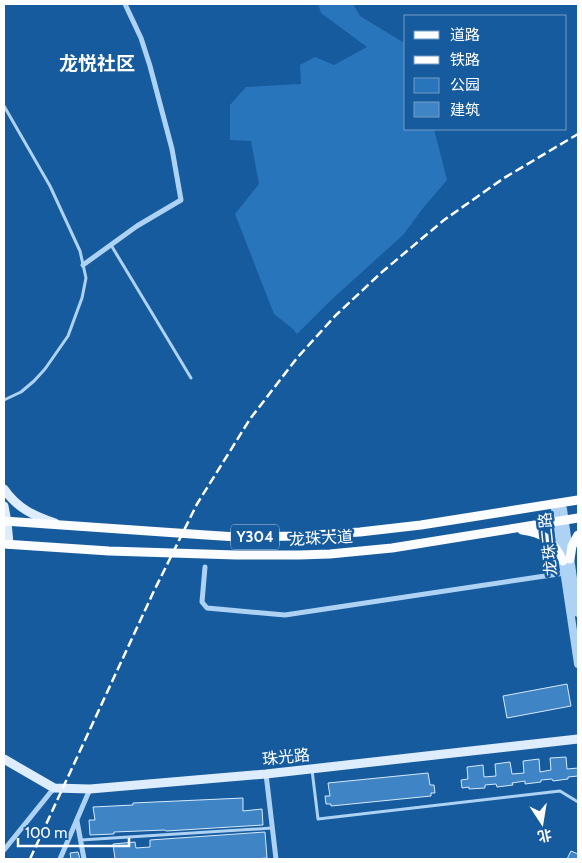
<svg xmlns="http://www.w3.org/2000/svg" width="582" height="863" font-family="Cabin,'Noto Sans SC',sans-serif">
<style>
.green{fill:#2975bb}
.building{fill:#3f84c4;stroke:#d6eafd}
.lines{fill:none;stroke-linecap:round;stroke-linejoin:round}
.service{stroke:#aed2f3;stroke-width:3}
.minor{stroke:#aed2f3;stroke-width:5}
.tertiary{stroke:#aed2f3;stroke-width:8}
.secondary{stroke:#ddedfd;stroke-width:9}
.primary{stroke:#fafcff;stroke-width:9}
.rail{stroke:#fff;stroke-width:2.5;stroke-dasharray:9 4;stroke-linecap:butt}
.labels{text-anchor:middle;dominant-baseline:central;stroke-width:5;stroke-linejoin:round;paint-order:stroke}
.shield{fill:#165b9e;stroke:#b9cee2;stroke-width:1}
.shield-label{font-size:15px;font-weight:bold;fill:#fff}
.street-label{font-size:16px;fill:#fff;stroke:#165b9e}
.quarter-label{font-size:19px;font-weight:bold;fill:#fff;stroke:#165b9e}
</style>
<rect width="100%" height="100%" fill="#165b9e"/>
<polygon class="green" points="318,4 353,4 360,16 406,44 406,129 434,129 447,180 423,208 404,234 330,301 297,334 292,328 274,314 235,214 259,184 251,141 230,140 230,105 246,87 301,84 300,65 315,57 334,65 367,47 321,13"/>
<g class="building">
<polygon points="567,684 571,706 507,718 503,696"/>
<polygon points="566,757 567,769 578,768 578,776 568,777 568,779 553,781 552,779 541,780 541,782 525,784 525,781 512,783 513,785 497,787 496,784 485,785 485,788 469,789 469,787 462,788 461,780 468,779 467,767 483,765 484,777 496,776 495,764 510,762 512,774 524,773 523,761 539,759 540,772 551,770 550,758"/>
<polygon points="428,773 430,785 434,785 435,793 431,793 431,796 331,806 331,804 326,804 325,796 330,796 328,783"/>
<polygon points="243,798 243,811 262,809 263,825 166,831 165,830 114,832 114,834 90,835 89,820 95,820 93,807 133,805 133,803"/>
<polygon points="265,832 267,858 254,859 115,859 113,844 135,842 136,848 150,847 150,840"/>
<polygon points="571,851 578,854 578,859 567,859"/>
<polygon points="78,852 80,859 71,859 70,853"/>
</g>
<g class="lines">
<g class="service">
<polyline points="4,106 50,186 80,251 86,278 82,298 68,336 45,369 34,381 21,392 4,400"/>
<polyline points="111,245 164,333 191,378"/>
<polyline points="312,770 318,819 560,791 578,802"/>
<polyline points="81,840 272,828"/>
</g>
<g class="minor">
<polyline points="83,265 137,226 181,200 172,149 150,66 141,38 125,4"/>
<polyline points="205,567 202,602 207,608 285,615 565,573"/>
<polyline points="266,774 276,859"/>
<polyline points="77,821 84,859"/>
<polyline points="4,850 54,788"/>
<polyline points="60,859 90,789"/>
</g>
<polyline class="tertiary" points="578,613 563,509 558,504 555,510 578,664"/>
<g class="secondary">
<path d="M4 489C17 508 34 516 55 523"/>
<polyline points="4,506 7,522 9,544"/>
<polyline points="4,759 54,788 90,789 266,774 578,739"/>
</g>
<g class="primary">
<polyline points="4,521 206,535 237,537 298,536 360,532 421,525 578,500"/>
<path d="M522 530C545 533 553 541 563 561"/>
<polyline points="4,544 109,551 236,555 299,555 330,554 392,548 578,518"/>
<polyline points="570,559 572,546 578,535"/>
</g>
<polyline class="rail" points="30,859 153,593 197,504 250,419 297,358 336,315 382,272 444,220 504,178 578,134"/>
</g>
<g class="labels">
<rect class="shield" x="231" y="524.5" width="48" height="25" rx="4"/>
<g class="shield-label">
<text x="255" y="537">Y304</text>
</g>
<g class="street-label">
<text transform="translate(321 538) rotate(-3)">龙珠大道</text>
<text transform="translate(548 544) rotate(-96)">龙珠二路</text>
<text transform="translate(286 757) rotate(-6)">珠光路</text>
</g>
<g class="quarter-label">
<text x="97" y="63">龙悦社区</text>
</g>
</g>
<rect width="582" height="863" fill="none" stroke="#ffffff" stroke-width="10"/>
<rect x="404" y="15" width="162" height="115" fill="#165b9e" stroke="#739dc5"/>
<rect x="414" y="31" width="25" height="8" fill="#fafcff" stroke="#739dc5"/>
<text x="450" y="40" font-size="15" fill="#ffffff">道路</text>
<rect x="414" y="56" width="25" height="8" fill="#ffffff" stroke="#739dc5"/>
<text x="450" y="65" font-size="15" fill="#ffffff">铁路</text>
<rect x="414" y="78" width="25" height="15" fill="#2975bb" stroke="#739dc5"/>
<text x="450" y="90" font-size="15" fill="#ffffff">公园</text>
<rect x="414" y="102" width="25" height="15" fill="#3f84c4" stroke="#739dc5"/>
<text x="450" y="115" font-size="15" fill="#ffffff">建筑</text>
<g transform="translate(542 823) rotate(168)" stroke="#165b9e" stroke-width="4" paint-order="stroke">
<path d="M0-4L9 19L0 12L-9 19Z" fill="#ffffff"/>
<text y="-8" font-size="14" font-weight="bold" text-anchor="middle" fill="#ffffff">北</text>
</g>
<path d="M18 838v8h111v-8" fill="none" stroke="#ffffff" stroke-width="2.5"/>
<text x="25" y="838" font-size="15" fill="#ffffff" stroke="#165b9e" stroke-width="4" paint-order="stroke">100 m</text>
</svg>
